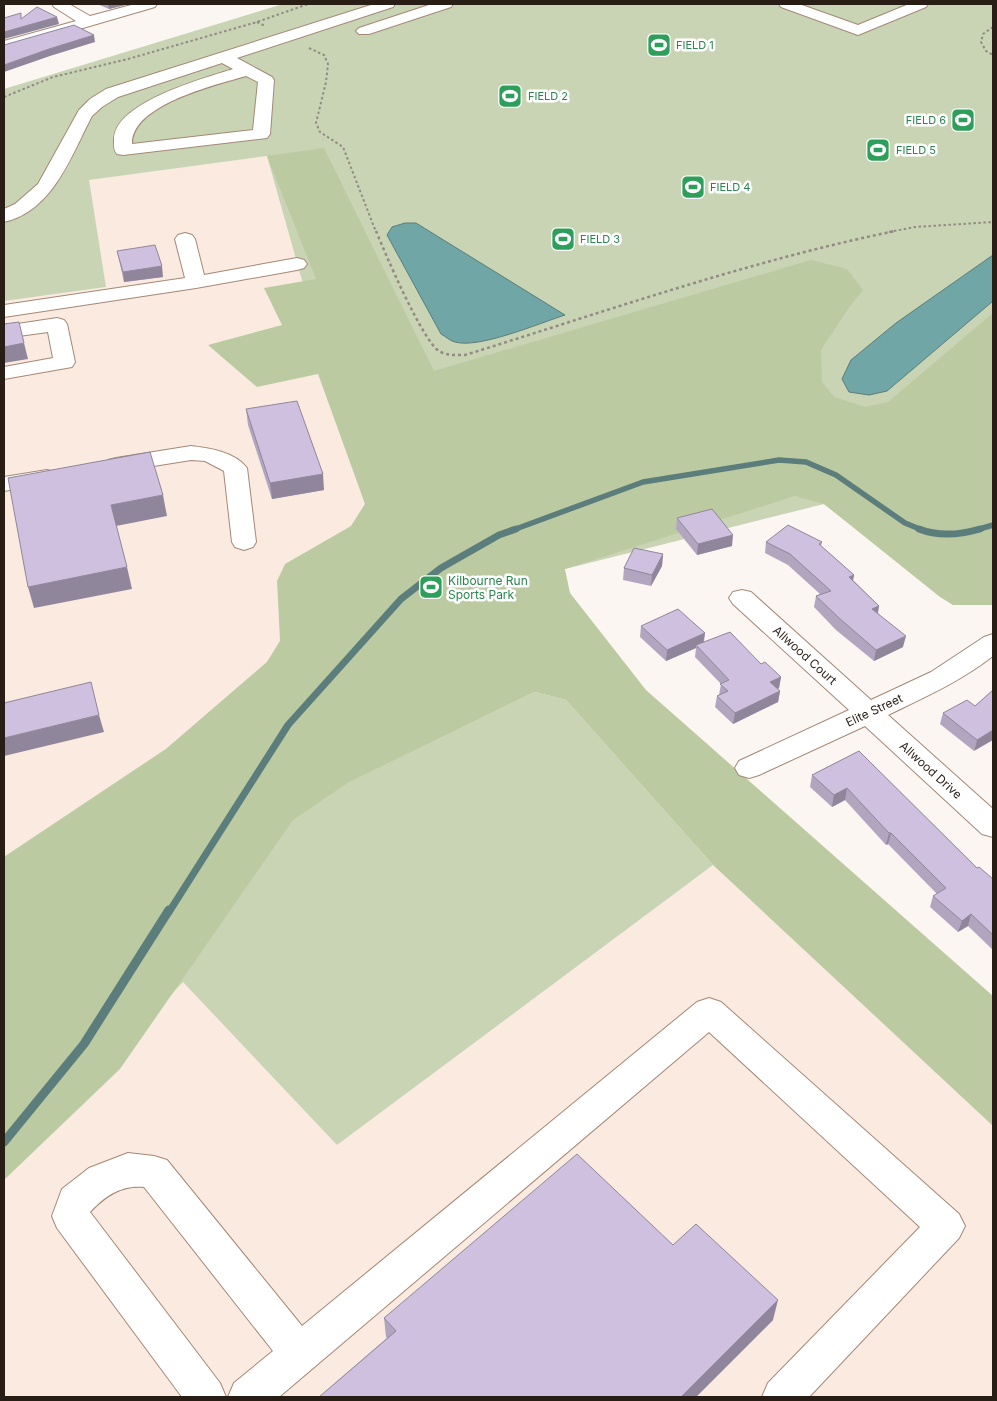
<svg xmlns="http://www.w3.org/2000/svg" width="997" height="1401" font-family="Inter,sans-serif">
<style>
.built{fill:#faeae0}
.green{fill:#c8d4b4}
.forest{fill:#bccaa2}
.water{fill:#70a6a6;stroke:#5b7d7b}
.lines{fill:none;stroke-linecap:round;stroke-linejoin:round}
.stream-far2{stroke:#5b7d7b;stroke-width:5.5}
.stream-far1{stroke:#5b7d7b;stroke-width:7}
.stream{stroke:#5b7d7b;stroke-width:9}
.minor-casing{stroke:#a58876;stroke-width:2}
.path-far1{stroke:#938a84;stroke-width:2;stroke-dasharray:2.5 2.5;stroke-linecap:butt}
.path{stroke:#938a84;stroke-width:2.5;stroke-dasharray:3 3;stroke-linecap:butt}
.minor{fill:#fff;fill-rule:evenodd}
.wall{fill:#b1a5bf}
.shaded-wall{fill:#90869b}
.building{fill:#cec0de;stroke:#90869b}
.labels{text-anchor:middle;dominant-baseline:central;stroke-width:5;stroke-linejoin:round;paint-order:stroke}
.far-leisure-label{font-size:11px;fill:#27864d;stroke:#fff;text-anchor:start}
.leisure-label{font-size:12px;fill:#27864d;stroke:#fff;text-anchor:start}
.street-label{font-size:12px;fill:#291e16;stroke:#fff}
</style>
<rect width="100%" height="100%" fill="#fcf6f2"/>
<g class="built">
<polygon points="267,156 316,279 282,325 209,345 257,387 318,374 365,504 351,526 285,564 277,581 280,641 267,662 166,749 4,857 4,301 106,287 88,180"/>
<polygon points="713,865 993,1126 993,1397 4,1397 4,1180 120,1069 182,980 337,1145"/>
</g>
<polygon class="green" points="283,4 993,4 993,605 953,605 824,504 565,569 385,764 535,692 566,700 713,865 337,1145 183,982 4,1176 4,857 166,749 267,662 365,504 267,156 89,180 106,287 4,301 4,89"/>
<polygon class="forest" points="324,148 434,371 811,260 847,269 863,290 848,309 821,350 822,382 834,397 865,407 888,402 993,313 993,605 953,605 940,597 824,504 795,496 565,569 570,593 646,690 993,996 993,1126 713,865 566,700 535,692 349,782 293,820 120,1069 4,1180 4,857 166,749 267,662 280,641 277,581 285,564 351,526 365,504 318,374 257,387 208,345 282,325 264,288 316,279 267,156"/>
<g class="water">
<path d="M405 223H416L565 315C540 323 479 349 455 342 450 341 445 336 441 334L387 235 392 227Z"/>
<polygon points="993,255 993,301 887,391 869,395 849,392 842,379 851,360 896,323"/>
</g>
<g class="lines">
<g class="stream-far2">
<polyline points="513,530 643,482 779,460 806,462 836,475 905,523 922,530"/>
<polyline points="976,530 993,525"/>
</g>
<g class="stream-far1">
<path d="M919 529C939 537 959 535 980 529"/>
<polyline points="169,912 288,725 401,599 441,568 499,535 516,529"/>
</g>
<polyline class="stream" points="4,1142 84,1044 169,910"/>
<g class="minor-casing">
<g id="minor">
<polygon points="52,4 69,4 90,16 135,4 157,4 155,7 4,51 4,41 76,21 54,7"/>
<path d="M374 4H395L393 7 237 58 272 77 274 80 270 134 267 138 123 155 117 154C113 149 114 145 114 139 115 102 205 78 233 69L222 63 118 97 102 107 92 116C71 156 53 211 4 222V209L15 204 38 184 79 110 90 99 106 89ZM246 76 258 82 253 130 132 144C131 105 215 85 246 76Z"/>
<polygon points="432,4 453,4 451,7 369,34 359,34 356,31 359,28"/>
<polygon points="779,4 799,4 858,25 909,4 928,4 926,7 858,35 781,7"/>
<polygon points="185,233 192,235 195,239 204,275 297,258 304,260 307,264 304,268 297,270 196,288 4,317 4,305 185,278 175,239 178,235"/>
<polygon points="57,318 64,320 67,324 75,362 72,367 4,379 4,367 53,358 48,332 4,338 4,326"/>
<path d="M191 446C209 448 235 452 247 468L256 542 253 547 244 550 235 547 232 542 224 471 205 461 191 460 116 472 108 470 104 465 108 460 116 458Z"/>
<polygon points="47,470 55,472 59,477 55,482 4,491 4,477"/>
<path d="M742 590 751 592 871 700 931 672 984 637 993 634V656C961 681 925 697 888 715L993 809V837L982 834 865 726 759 775 749 778 739 775 735 768 739 761 849 710 733 604 729 598 733 592Z"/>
<path d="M709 998 721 1002 959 1214 965 1226 959 1238 809 1397H762L768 1383 920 1227 709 1032 279 1397H228L234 1383 273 1351 144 1187C121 1185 105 1196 90 1212L220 1383 226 1397H182L57 1228 52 1216 62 1189 89 1168 128 1153 154 1156 167 1160 302 1326 697 1002Z"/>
</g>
</g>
<g class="path-far1">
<polyline points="257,22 265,26"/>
<polyline points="993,27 983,34 981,42 986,51 993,55"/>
<polyline points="309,48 324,55 328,64 326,82 316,123 320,132 343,147 376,232"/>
<polyline points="4,97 53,77 128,59 257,22 308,4"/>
<polyline points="889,232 915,227 993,222"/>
</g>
<path class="path" d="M376 231C385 253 422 340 439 351 447 356 456 355 465 355 607 311 749 261 895 231"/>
<use href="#minor" class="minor"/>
</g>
<g class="wall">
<polygon points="97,4 129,4 109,9"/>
<polygon points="117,251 163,277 124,282"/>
<polygon points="246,409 324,490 272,499 248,425"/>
<polygon points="677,518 732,546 697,555 676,529"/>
<polygon points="766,542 822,542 821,546 854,575 853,580 879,606 878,613 903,647 874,661 836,630 814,607 816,596 820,594 788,565 765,553"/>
<polygon points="663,554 662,566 651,586 623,580 624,568"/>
<polygon points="641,626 705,633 704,642 761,664 781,677 779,688 778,689 780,691 778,702 733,724 715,707 717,696 719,695 721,684 695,657 696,648 666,661 640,637"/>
<polygon points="993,690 974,751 940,724 943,713 975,706"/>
<polygon points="859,751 977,868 993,879 993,950 968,926 958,932 930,907 933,896 937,894 888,844 886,845 845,800 832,807 810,787 812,775"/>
<polygon points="673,1245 773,1320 696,1397 319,1397 387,1338 386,1337 384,1318"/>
</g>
<g class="shaded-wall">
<polygon points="108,4 129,4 109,9"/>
<polygon points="57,17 59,24 4,39 4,32"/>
<polygon points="94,35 95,42 50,56 4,72 4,65 49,49"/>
<polygon points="162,266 163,277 124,282 123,272"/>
<polygon points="24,343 28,359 4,363 4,347"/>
<polygon points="323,474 324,490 272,499 270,483"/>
<polygon points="163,495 167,516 116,526 111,505"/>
<polygon points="733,535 732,546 697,555 698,544"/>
<polygon points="663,554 662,566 651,586 652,575"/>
<polygon points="127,567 132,589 34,608 28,587"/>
<polygon points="854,575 852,586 849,577"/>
<polygon points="879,606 877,617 872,609"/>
<polygon points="705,633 703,644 696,645 696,648 666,661 667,650"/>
<polygon points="906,636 903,647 874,661 876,650"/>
<polygon points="781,677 779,688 768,694 770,682"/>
<polygon points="780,691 778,702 733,724 735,713"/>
<polygon points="99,715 104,732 4,756 4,738"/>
<polygon points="993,730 993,740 974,751 977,740"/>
<polygon points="847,788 845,800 832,807 834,795"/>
<polygon points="889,833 891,833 888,844 886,845"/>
<polygon points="971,914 968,926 958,932 962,921"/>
<polygon points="778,1300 773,1320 696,1397 681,1397"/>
</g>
<g class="building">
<polygon points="37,7 57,17 4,32 4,18 21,13 21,19"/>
<polygon points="74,25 94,35 49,49 4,65 4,45"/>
<polygon points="155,245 162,266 123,272 117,251"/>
<polygon points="19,322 24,343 4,347 4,324"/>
<polygon points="297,401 323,474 270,483 246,409"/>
<polygon points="150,452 163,495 111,505 127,567 28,587 8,478"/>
<polygon points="712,509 733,535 698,544 677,518"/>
<polygon points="788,525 822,542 819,544 854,575 849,577 879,606 872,609 906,636 876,650 839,618 816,596 831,591 790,554 766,542"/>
<polygon points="634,548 663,554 652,575 624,568"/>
<polygon points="678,609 705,633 667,650 641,626"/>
<polygon points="730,632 761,664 765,662 781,677 770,682 780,691 735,713 717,696 728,691 720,684 729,680 696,645"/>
<polygon points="91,682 99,715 4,738 4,703"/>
<polygon points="993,690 993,730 977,740 943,713 967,700 975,706"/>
<polygon points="859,751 977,868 979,867 993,879 993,935 971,914 962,921 933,896 946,888 891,833 889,833 847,788 834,795 812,775"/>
<polygon points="577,1154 673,1245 696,1224 778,1300 681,1397 319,1397 396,1331 384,1318"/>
</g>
<defs>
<g id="stadium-square" transform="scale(1.25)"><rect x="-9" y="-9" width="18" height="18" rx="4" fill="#2e9e5b" stroke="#fff"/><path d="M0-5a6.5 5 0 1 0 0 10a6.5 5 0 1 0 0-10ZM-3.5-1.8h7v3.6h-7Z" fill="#fff"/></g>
</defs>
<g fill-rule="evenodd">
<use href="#stadium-square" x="659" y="45"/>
<use href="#stadium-square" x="510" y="96"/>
<use href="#stadium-square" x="963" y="120"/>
<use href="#stadium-square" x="878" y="150"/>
<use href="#stadium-square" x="693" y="187"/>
<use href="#stadium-square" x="563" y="239"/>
<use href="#stadium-square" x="431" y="587"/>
</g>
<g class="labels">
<g class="far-leisure-label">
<text x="676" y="45">FIELD 1</text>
<text x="528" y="96">FIELD 2</text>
<text x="946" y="120" text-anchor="end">FIELD 6</text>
<text x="896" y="150">FIELD 5</text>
<text x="710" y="187">FIELD 4</text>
<text x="580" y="239">FIELD 3</text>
</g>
<g class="leisure-label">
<text x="448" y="580">Kilbourne Run<tspan x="448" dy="14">Sports Park</tspan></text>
</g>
<g class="street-label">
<text transform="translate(805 655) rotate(42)">Allwood Court</text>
<text transform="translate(874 710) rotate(-25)">Elite Street</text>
<text transform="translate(931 770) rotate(42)">Allwood Drive</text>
</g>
</g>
<rect width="997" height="1401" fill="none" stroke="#291e16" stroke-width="10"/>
</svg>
